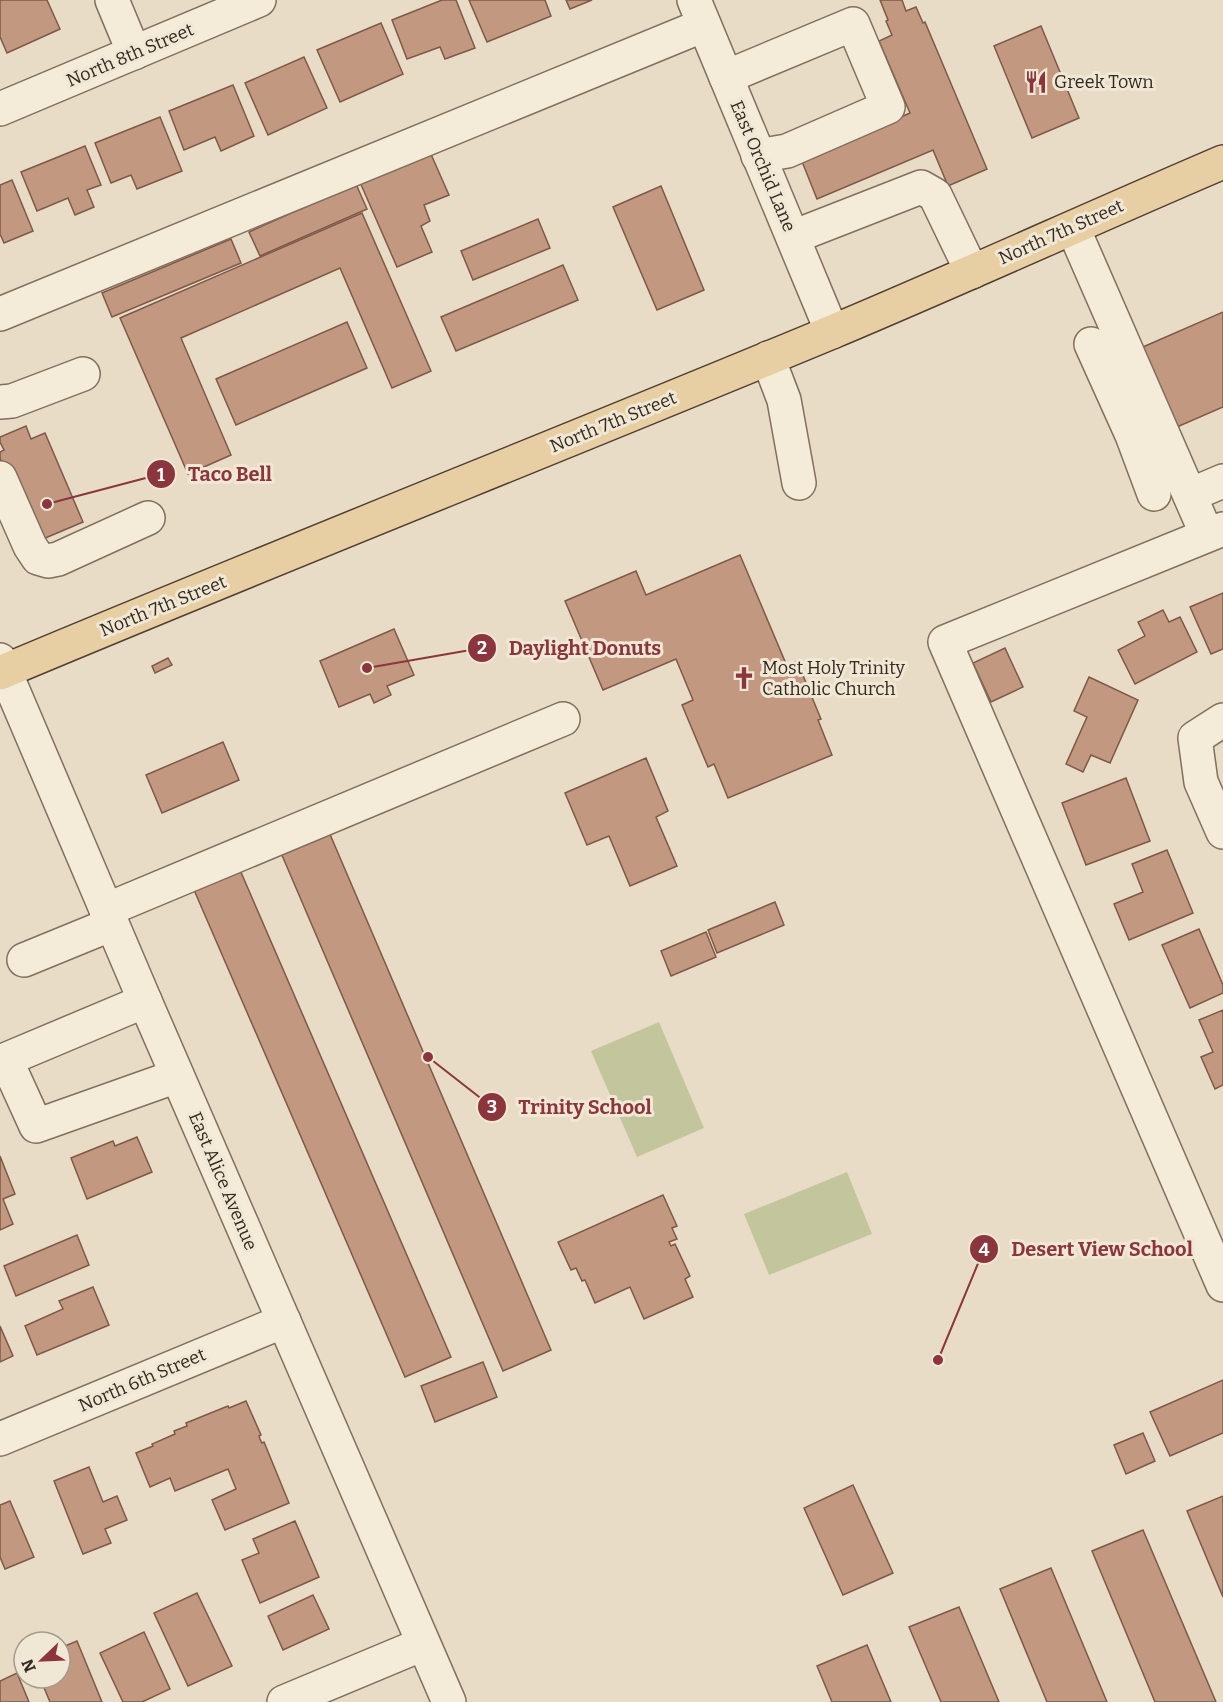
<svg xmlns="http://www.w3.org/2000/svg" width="1223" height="1702" font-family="Bitter,serif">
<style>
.green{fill:#c3c69c}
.building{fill:#c29881;stroke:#7e5947;stroke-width:1.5}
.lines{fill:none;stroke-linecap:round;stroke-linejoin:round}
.minor-casing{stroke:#826f5e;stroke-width:36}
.major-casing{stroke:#513e32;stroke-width:36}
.minor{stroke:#f5ebd9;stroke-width:33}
.major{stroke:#e7cea3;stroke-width:33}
.labels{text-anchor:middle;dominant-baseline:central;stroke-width:6;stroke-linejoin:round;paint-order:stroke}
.street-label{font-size:18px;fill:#342920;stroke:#f1e7d5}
.poi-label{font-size:18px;fill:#342920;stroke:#f1e7d5;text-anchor:start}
.leader{fill:none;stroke:#8a363c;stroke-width:2}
.callout-dot{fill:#8a363c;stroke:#f1e7d5;stroke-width:2}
.mark-label{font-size:18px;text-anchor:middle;font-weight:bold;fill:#fff}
.callout-label{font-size:20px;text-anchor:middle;font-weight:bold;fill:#8a363c;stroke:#f1e7d5;stroke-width:6;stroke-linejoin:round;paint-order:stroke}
</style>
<rect width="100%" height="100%" fill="#e9dcc7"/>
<g class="green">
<polygon points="659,1022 704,1128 637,1157 591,1051"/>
<polygon points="847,1172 872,1234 769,1275 744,1214"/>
</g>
<g class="building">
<polygon points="0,0 47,0 60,29 7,53 0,37"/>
<polygon points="442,0 456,0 475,48 445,59 440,47 407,59 392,20"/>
<polygon points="469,0 545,0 551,16 487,42"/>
<polygon points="566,0 592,0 570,9"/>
<polygon points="880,0 902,0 906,11 916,7 923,23 925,22 987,169 948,186 933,150 817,199 801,159 910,113 879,41 892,35 886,21 888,20"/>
<polygon points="381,23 403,74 340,102 317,50"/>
<polygon points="1041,26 1079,118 1032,138 994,46"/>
<polygon points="304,57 327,108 268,135 245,83"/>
<polygon points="233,85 254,136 221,151 215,137 184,150 169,111"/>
<polygon points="160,117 182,171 137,189 131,175 111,183 95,143"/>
<polygon points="85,146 101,185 87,190 94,207 75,215 68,198 37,211 21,172"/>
<polygon points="430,152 449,195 424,205 430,221 421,226 432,252 397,267 359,180"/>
<polygon points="12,180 33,231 4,243 0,234 0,185"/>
<polygon points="356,184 367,209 260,256 249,232"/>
<polygon points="661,186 704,290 657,310 613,207"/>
<polygon points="362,213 431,371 392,388 340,268 181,338 231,455 188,474 120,318"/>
<polygon points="538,219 550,248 473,280 461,251"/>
<polygon points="231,239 241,263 112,317 102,293"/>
<polygon points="563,265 578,300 456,351 441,317"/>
<polygon points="1223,312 1223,407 1177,427 1143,347"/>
<polygon points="347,322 367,368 236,425 216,379"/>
<polygon points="26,426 31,439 45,433 83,522 36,542 0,458 0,452 4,450 0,442 0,437"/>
<polygon points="740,555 787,666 797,661 821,719 818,720 832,755 728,798 714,764 708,767 682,705 693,700 676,659 603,690 565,601 636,571 646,595"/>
<polygon points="1223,593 1223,649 1211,654 1190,607"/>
<polygon points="1163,610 1169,622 1180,617 1197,652 1135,684 1118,650 1145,636 1138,622"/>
<polygon points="394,629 414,675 387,686 391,695 374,703 370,694 339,707 320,661"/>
<polygon points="1005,648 1023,687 991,702 973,663"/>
<polygon points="168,658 172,665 155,673 152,666"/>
<polygon points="1089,677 1138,700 1110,763 1091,755 1083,772 1066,764 1087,717 1074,711"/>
<polygon points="223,742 239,780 162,813 146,775"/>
<polygon points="646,758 668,811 656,817 677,866 630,886 609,836 587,845 565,793"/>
<polygon points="1126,778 1150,841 1086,865 1062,803"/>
<polygon points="329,832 551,1350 503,1371 281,853"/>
<polygon points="1167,850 1193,913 1129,940 1114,904 1143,892 1132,864"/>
<polygon points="240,870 451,1357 405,1377 194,890"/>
<polygon points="775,902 784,925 717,953 708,930"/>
<polygon points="1199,929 1223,985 1223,993 1190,1008 1162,945"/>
<polygon points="706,932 716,957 671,976 661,951"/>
<polygon points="1223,1010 1223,1085 1215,1089 1201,1057 1213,1052 1199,1020"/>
<polygon points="137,1137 152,1172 87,1199 71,1158 113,1141 115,1146"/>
<polygon points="0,1156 15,1194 3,1199 13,1224 0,1230"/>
<polygon points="663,1195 677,1226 672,1228 677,1239 669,1242 671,1246 675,1244 690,1276 685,1279 693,1297 644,1319 630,1287 595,1303 585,1280 582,1281 576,1268 571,1270 558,1242"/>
<polygon points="77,1235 89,1265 16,1296 4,1266"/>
<polygon points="93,1287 109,1325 37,1355 25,1326 63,1309 59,1301"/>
<polygon points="0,1326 13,1356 0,1362"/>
<polygon points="483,1362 497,1397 435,1422 421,1386"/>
<polygon points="1223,1380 1223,1433 1170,1456 1150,1412"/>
<polygon points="246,1401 261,1435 259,1436 260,1439 262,1443 264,1442 289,1503 225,1530 212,1500 236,1489 228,1469 175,1491 170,1478 150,1487 136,1453 153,1446 152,1444 175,1434 174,1431 187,1426 186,1423 228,1406 229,1408"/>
<polygon points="1143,1433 1155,1461 1126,1474 1114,1445"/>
<polygon points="89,1467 103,1502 117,1496 127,1520 105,1529 111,1543 83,1554 54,1481"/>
<polygon points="853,1485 893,1573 843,1595 804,1508"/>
<polygon points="1223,1496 1223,1597 1187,1511"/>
<polygon points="10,1501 34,1557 5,1569 0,1557 0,1505"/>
<polygon points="295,1521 319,1577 260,1603 242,1560 259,1553 253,1539"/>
<polygon points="1143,1530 1216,1702 1155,1702 1092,1551"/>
<polygon points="1051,1568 1107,1702 1047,1702 1000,1589"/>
<polygon points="197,1593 232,1666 188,1686 154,1613"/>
<polygon points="313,1595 329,1629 283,1650 268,1616"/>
<polygon points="959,1607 999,1702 941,1702 909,1627"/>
<polygon points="144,1632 170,1689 142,1702 123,1702 100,1653"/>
<polygon points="77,1641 102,1702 50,1702 40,1678 60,1678 60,1648"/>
<polygon points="867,1645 891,1702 832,1702 817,1666"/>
<polygon points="17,1673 29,1702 0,1702 0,1681"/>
</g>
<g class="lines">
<g class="minor-casing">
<g id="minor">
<polyline points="112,0 134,53"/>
<polyline points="694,0 832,332"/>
<polyline points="726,77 853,24 888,107 787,151 758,156"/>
<polyline points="0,109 259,0"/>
<polyline points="1073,228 1207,535"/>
<polyline points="793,237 921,187 935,195 972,272"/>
<polyline points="0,314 704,25"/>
<polyline points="1091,344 1132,435 1154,494"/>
<polyline points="768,358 784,400 799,483"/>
<polyline points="0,402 12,401 83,374"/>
<polyline points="0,478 30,546 38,558 48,561 58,559 148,518"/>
<polyline points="1190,495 1223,481"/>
<polyline points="1223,529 945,642 1223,1285"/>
<polyline points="0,660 145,1001 449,1702"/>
<polyline points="1223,720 1195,738 1201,782 1223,832"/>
<polyline points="106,910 563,719"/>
<polyline points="24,960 112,924"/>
<polyline points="6,1060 36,1126 177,1076"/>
<polyline points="0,1062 145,1001"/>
<polyline points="0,1439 284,1321"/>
<polyline points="284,1702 423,1644"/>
</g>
</g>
<g class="major-casing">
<path id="major" d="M0 673C276 557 555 447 832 332 963 277 1092 218 1223 162"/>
</g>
<use href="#minor" class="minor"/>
<use href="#major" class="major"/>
</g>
<defs>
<g id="restaurant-bare" transform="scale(1.8)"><path d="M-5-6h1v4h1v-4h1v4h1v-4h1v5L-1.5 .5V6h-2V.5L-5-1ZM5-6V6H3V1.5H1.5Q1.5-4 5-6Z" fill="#8a363c" stroke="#f1e7d5" stroke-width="2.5" paint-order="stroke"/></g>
<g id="church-bare" transform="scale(1.8)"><path d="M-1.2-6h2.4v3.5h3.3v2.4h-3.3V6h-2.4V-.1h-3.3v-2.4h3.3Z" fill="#8a363c" stroke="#f1e7d5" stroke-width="2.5" paint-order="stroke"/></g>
</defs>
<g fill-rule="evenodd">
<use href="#restaurant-bare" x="1036" y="82"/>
<use href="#church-bare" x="744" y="678"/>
</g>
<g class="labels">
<g class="street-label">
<text transform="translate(130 55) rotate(-23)">North 8th Street</text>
<text transform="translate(763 166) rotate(67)">East Orchid Lane</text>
<text transform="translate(1061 232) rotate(-24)">North 7th Street</text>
<text transform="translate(613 422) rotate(-22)">North 7th Street</text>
<text transform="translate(163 606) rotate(-22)">North 7th Street</text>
<text transform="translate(223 1181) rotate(67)">East Alice Avenue</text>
<text transform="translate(142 1380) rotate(-23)">North 6th Street</text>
</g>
<g class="poi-label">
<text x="1054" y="82">Greek Town</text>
<text x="762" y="668">Most Holy Trinity<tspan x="762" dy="21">Catholic Church</tspan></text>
</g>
</g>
<path class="leader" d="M47 504L161 474M367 668L482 648M428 1057L492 1107M938 1360L984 1249"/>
<g class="callout-dot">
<circle cx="47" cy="504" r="6"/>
<circle cx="367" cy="668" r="6"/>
<circle cx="428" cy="1057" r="6"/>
<circle cx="938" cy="1360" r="6"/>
<circle cx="161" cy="474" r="15"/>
<circle cx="482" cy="648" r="15"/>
<circle cx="492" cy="1107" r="15"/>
<circle cx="984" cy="1249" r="15"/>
</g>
<g class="mark-label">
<text x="161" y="481">1</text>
<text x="482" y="654">2</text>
<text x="492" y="1113">3</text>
<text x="984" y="1256">4</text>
</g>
<g class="callout-label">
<text x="230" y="481">Taco Bell</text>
<text x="585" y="655">Daylight Donuts</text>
<text x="585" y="1114">Trinity School</text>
<text x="1102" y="1256">Desert View School</text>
</g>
<g transform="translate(42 1660) rotate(247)"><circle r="28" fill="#f1e7d5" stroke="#a59b8d" stroke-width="1.5"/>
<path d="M0-4.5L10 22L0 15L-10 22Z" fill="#8a363c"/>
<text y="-9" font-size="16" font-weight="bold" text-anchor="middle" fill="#342920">N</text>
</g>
</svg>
